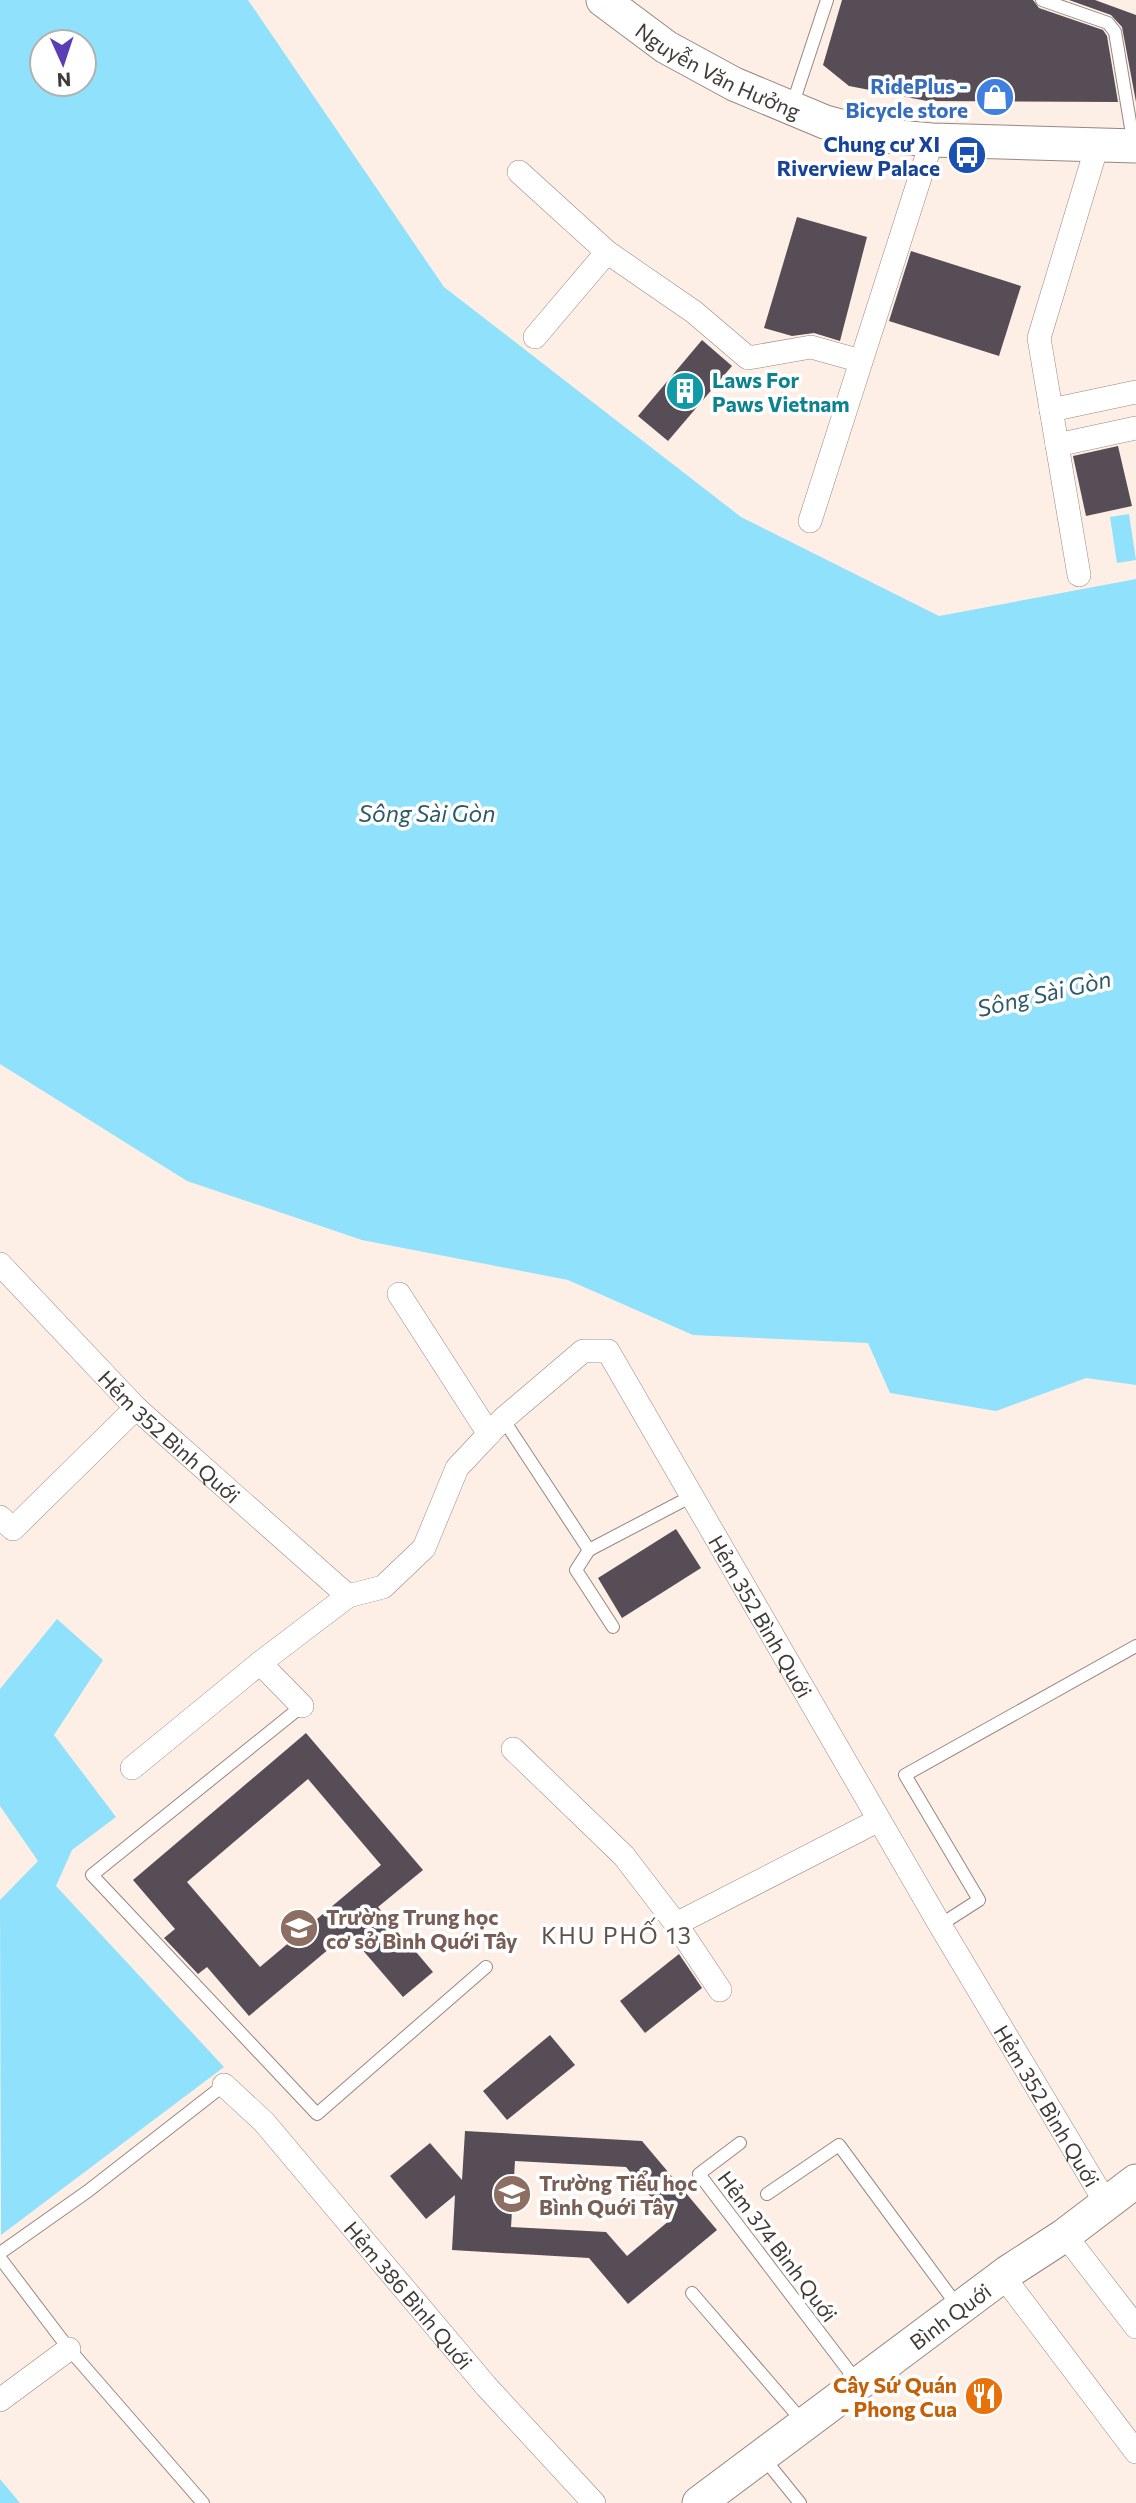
<svg xmlns="http://www.w3.org/2000/svg" width="1136" height="2503" font-family="Commissioner,sans-serif">
<style>
.water{fill:#90e1fb;fill-rule:evenodd}
.building{fill:#574d57;fill-rule:evenodd}
.lines{fill:none;stroke-linecap:round;stroke-linejoin:round}
.lane-casing{stroke:#968880;stroke-width:14}
.street-casing{stroke:#968880;stroke-width:24}
.secondary-casing{stroke:#968880;stroke-width:35}
.lane{stroke:#fff;stroke-width:12}
.street{stroke:#fff;stroke-width:23}
.secondary{stroke:#fff;stroke-width:33}
.labels{text-anchor:middle;dominant-baseline:central;stroke-width:7;stroke-linejoin:round;paint-order:stroke}
.street-label{font-size:21px;fill:#413b37;stroke:#fff}
.shop-label{font-size:21px;font-weight:bold;fill:#366cbe;stroke:#fff;text-anchor:end}
.transit-label{font-size:21px;font-weight:bold;fill:#164399;stroke:#fff;text-anchor:end}
.culture-label{font-size:21px;font-weight:bold;fill:#0d838f;stroke:#fff;text-anchor:start}
.education-label{font-size:21px;font-weight:bold;fill:#785e54;stroke:#fff;text-anchor:start}
.food-label{font-size:21px;font-weight:bold;fill:#c56008;stroke:#fff;text-anchor:end}
.water-label{font-size:23px;font-style:italic;fill:#2c5a68;stroke:#fff}
.neighbourhood-label{font-size:23px;letter-spacing:2px;fill:#5e514a;stroke:#fff}
</style>
<rect width="100%" height="100%" fill="#feefe6"/>
<g class="water">
<path d="M0 0H248L444 287 741 517 939 616 1136 579V1385L1086 1378 996 1411 890 1393 868 1343 693 1335 568 1280 362 1240 187 1181 0 1064ZM42 42H84V84H42Z"/>
<polygon points="1129,514 1136,560 1117,563 1110,517"/>
<polygon points="57,1619 103,1660 54,1735 116,1817 72,1850 56,1886 224,2067 1,2235 0,1900 38,1861 0,1806 0,1689"/>
<polygon points="0,2479 20,2503 0,2503"/>
</g>
<g class="building">
<polygon points="842,0 1033,0 1039,8 1103,30 1107,36 1118,102 927,101 849,86 823,65"/>
<polygon points="1069,0 1095,0 1136,15 1136,102 1122,27 1111,15"/>
<polygon points="797,217 867,237 840,341 814,333 792,336 764,328"/>
<polygon points="911,251 1021,286 999,356 889,321"/>
<polygon points="702,340 732,366 668,441 638,416"/>
<polygon points="1118,446 1132,506 1086,516 1073,456"/>
<polygon points="676,1529 701,1568 622,1618 598,1578"/>
<path d="M306 1733 423 1870 378 1907 433 1972 403 1997 348 1933 249 2016 207 1967 198 1974 164 1938 175 1929 133 1880ZM308 1779 381 1865 260 1967 187 1882Z"/>
<polygon points="679,1954 702,1988 645,2033 620,2001"/>
<polygon points="550,2035 575,2065 507,2120 483,2091"/>
<path d="M465 2131 642 2141 717 2230 628 2304 589 2258 452 2250 455 2195 426 2219 390 2176 430 2143 462 2180ZM515 2161 626 2167 670 2220 627 2256 606 2232 511 2227Z"/>
</g>
<g class="lines">
<g class="lane-casing">
<g id="lane">
<polyline points="1042,0 1108,23 1115,32 1134,146"/>
<polyline points="792,106 827,0"/>
<polyline points="503,1419 589,1550 692,1496"/>
<polyline points="589,1550 576,1570 613,1627"/>
<polyline points="302,1706 92,1875 317,2114 486,1967"/>
<polyline points="940,1925 979,1900 905,1775 1136,1646"/>
<polyline points="740,2143 699,2174 858,2383"/>
<polyline points="767,2194 839,2145 959,2308"/>
<polyline points="0,2253 88,2191 224,2085"/>
<polyline points="0,2258 69,2349 203,2503"/>
<polyline points="692,2293 804,2423"/>
<polyline points="762,2456 800,2503"/>
</g>
</g>
<g class="street-casing">
<g id="street">
<polyline points="519,172 607,252 694,312 748,358 811,347 861,361"/>
<polyline points="535,337 607,252"/>
<polyline points="1051,410 1136,392"/>
<polyline points="1057,445 1136,428"/>
<polyline points="810,521 932,140"/>
<polyline points="1079,575 1039,338 1097,146"/>
<path id="s1" d="M0 1264 136 1408 348 1596 383 1587 424 1548 457 1468 503 1419 583 1351H608L940 1925 1106 2203"/>
<polyline points="399,1294 489,1434"/>
<polyline points="0,1517 13,1529 136,1408"/>
<polyline points="260,1663 302,1706"/>
<polyline points="513,1749 624,1856 676,1924"/>
<polyline points="132,1768 260,1663 348,1596"/>
<polyline points="720,1990 676,1924 879,1820"/>
<path id="s2" d="M224 2085 264 2122 486 2386 594 2503"/>
<polyline points="1065,2235 1136,2327"/>
<polyline points="1003,2276 1136,2452"/>
<polyline points="0,2400 69,2349"/>
</g>
</g>
<g class="secondary-casing">
<g id="secondary">
<path id="s3" d="M603 0 666 47 734 84 825 122 874 135 932 140 1136 146"/>
<path id="s4" d="M699 2503 1008 2272 1065 2235 1136 2181"/>
</g>
</g>
<use href="#lane" class="lane"/>
<use href="#street" class="street"/>
<use href="#secondary" class="secondary"/>
</g>
<defs>
<g id="shop-disc" transform="scale(2.0125)"><circle r="9.5" fill="#3f7fe0" stroke="#fff"/><path d="M-5-2.5h2.3a2.7 3.5 0 0 1 5.4 0H5L5.5 6h-11ZM-1.5-2.5h3a1.5 2.3 0 0 0-3 0Z" fill="#fff"/></g>
<g id="bus-disc" transform="scale(2.0125)"><circle r="9.5" fill="#1a4fb4" stroke="#fff"/><path d="M-5-6H5V4H4V6H2V4H-2V6H-4V4H-5ZM-3.5-4V0h7V-4ZM-3.5 1.2v1.5H-2V1.2ZM2 1.2v1.5H3.5V1.2Z" fill="#fff"/></g>
<g id="building-disc" transform="scale(2.0125)"><circle r="9.5" fill="#0f9aa8" stroke="#fff"/><path d="M-4-6H4V6H1V3H-1V6H-4ZM-2.5-4.3h1.7v1.8h-1.7ZM.8-4.3h1.7v1.8H.8ZM-2.5-1h1.7V.8h-1.7ZM.8-1h1.7V.8H.8Z" fill="#fff"/></g>
<g id="school-disc" transform="scale(2.0125)"><circle r="9.5" fill="#8d6e63" stroke="#fff"/><path d="M0-5L7-2L0 1L-7-2ZM-4 1L0 2.5L4 1V4Q0 6-4 4Z" fill="#fff"/></g>
<g id="restaurant-disc" transform="scale(2.0125)"><circle r="9.5" fill="#e8710a" stroke="#fff"/><path d="M-5-6h1v4h1v-4h1v4h1v-4h1v5L-1.5 .5V6h-2V.5L-5-1ZM5-6V6H3V1.5H1.5Q1.5-4 5-6Z" fill="#fff"/></g>
</defs>
<g fill-rule="evenodd">
<use href="#shop-disc" x="995" y="97"/>
<use href="#bus-disc" x="967" y="155"/>
<use href="#building-disc" x="685" y="391"/>
<use href="#school-disc" x="299" y="1928"/>
<use href="#school-disc" x="512" y="2194"/>
<use href="#restaurant-disc" x="984" y="2396"/>
</g>
<g class="labels">
<g class="street-label">
<text stroke="none"><textPath href="#s3" startOffset="136">Nguyễn Văn Hưởng</textPath></text>
<text stroke="none"><textPath href="#s1" startOffset="242">Hẻm 352 Bình Quới</textPath></text>
<text stroke="none"><textPath href="#s1" startOffset="1164">Hẻm 352 Bình Quới</textPath></text>
<text stroke="none"><textPath href="#s1" startOffset="1731">Hẻm 352 Bình Quới</textPath></text>
<text transform="translate(778 2246) rotate(53)">Hẻm 374 Bình Quới</text>
<text stroke="none"><textPath href="#s2" startOffset="280">Hẻm 386 Bình Quới</textPath></text>
<text stroke="none"><textPath href="#s4" startOffset="313">Bình Quới</textPath></text>
</g>
<g class="shop-label">
<text x="968" y="85">RidePlus -<tspan x="968" dy="24">Bicycle store</tspan></text>
</g>
<g class="transit-label">
<text x="940" y="143">Chung cư XI<tspan x="940" dy="24">Riverview Palace</tspan></text>
</g>
<g class="culture-label">
<text x="712" y="379">Laws For<tspan x="712" dy="24">Paws Vietnam</tspan></text>
</g>
<g class="education-label">
<text x="326" y="1916">Trường Trung học<tspan x="326" dy="24">cơ sở Bình Quới Tây</tspan></text>
<text x="539" y="2182">Trường Tiểu học<tspan x="539" dy="24">Bình Quới Tây</tspan></text>
</g>
<g class="food-label">
<text x="957" y="2384">Cây Sứ Quán<tspan x="957" dy="24">- Phong Cua</tspan></text>
</g>
<g class="water-label">
<text x="427" y="813">Sông Sài Gòn</text>
<text transform="translate(1044 993) rotate(-13)">Sông Sài Gòn</text>
</g>
<g class="neighbourhood-label">
<text x="617" y="1935">KHU PHỐ 13</text>
</g>
</g>
<g transform="translate(63 63) rotate(177)"><circle r="33" fill="#ffffff" stroke="#b3b1af" stroke-width="2"/>
<path d="M0-5L12 26L0 18L-12 26Z" fill="#5b3db6"/>
<text y="-10" font-size="19" font-weight="bold" text-anchor="middle" fill="#413b37">N</text>
</g>
</svg>
